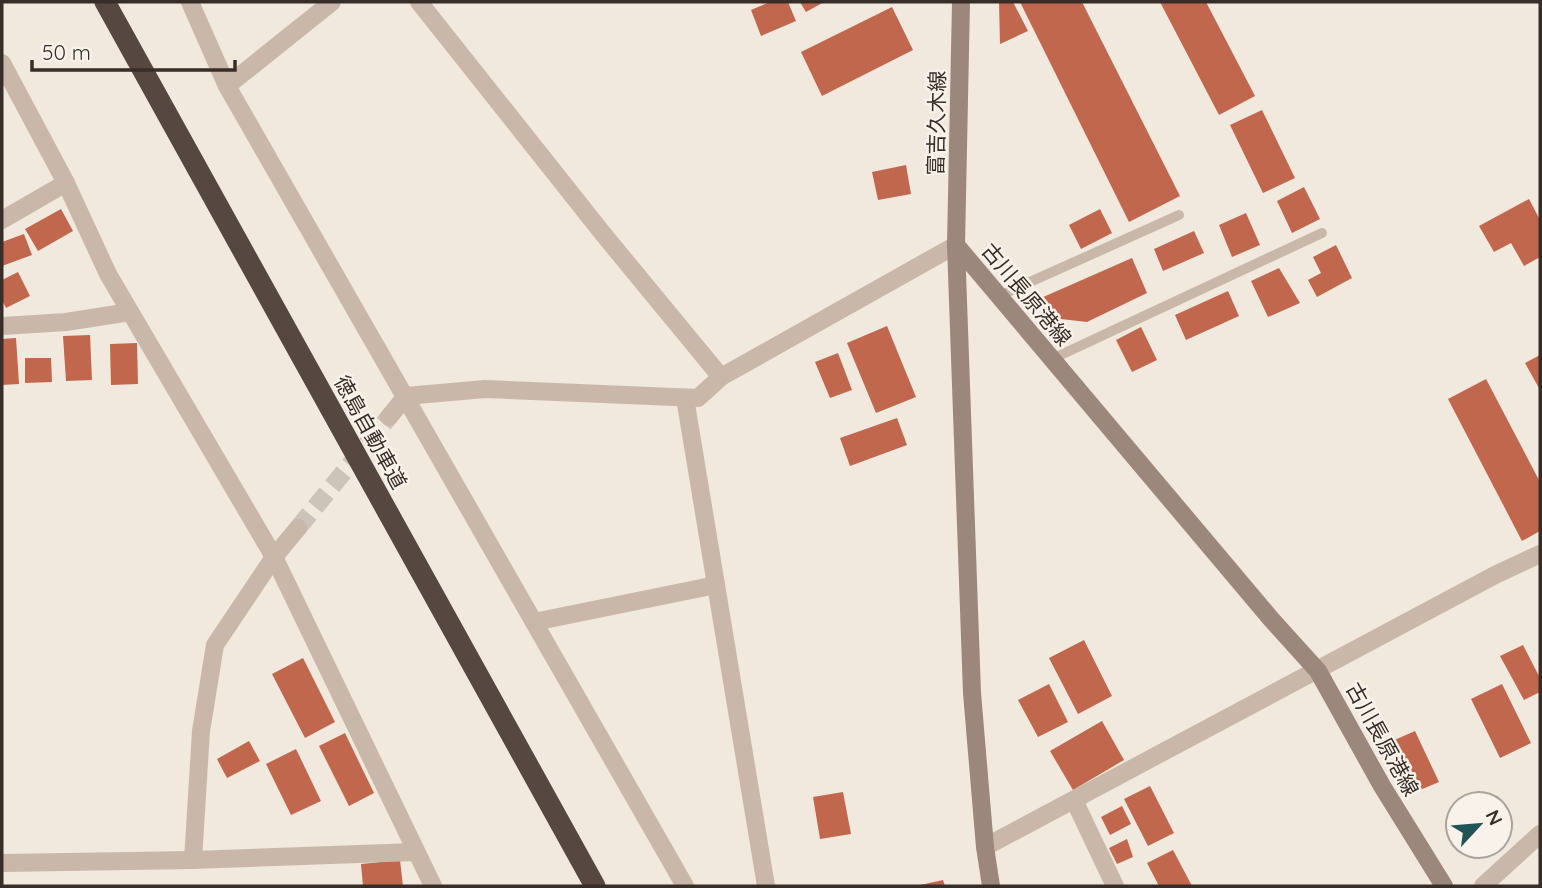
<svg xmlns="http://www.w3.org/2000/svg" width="1542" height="888" font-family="Quicksand,'Noto Sans JP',sans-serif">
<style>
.building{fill:#c0674e}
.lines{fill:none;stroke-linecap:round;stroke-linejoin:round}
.minor-tunnel{stroke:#ccc3ba;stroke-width:18;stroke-dasharray:18 9;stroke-linecap:butt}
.service{stroke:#c9b8aa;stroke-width:10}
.minor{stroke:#c9b8aa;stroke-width:18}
.secondary{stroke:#9c877c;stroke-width:18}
.motorway{stroke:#574741;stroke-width:21}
.labels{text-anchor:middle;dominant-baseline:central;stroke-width:5;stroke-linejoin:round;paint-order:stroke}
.street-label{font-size:21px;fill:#372d29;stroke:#f9f2ea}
</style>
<rect width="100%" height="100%" fill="#f1e8de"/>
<g class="building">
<polygon points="770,2 788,2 796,21 761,36 751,10"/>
<polygon points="800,2 824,2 806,12"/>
<polygon points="999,2 1013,2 1028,31 1000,44"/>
<polygon points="1020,2 1082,2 1180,196 1129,222"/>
<polygon points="1160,2 1206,2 1255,96 1219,115"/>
<polygon points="892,7 913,50 822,96 801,52"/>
<polygon points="1262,110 1295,178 1263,193 1230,125"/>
<polygon points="906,165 911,194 878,200 872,172"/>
<polygon points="1304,187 1320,219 1292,233 1277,201"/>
<polygon points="1529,199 1540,220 1540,257 1524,266 1511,243 1494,252 1479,226"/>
<polygon points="61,209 73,231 38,251 25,229"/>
<polygon points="1100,209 1112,233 1081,249 1069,225"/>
<polygon points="1246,213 1260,245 1232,257 1219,225"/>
<polygon points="1194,231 1204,253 1163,271 1154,249"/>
<polygon points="24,234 32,255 2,266 2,242"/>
<polygon points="1336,245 1352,278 1317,297 1308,280 1321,273 1313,257"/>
<polygon points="1132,258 1147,293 1087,322 1061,319 1041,298"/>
<polygon points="1279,268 1300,303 1268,317 1251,281"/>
<polygon points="18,272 30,296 6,308 2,300 2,280"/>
<polygon points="1228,291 1239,316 1186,340 1175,315"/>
<polygon points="887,326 916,397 876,413 847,343"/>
<polygon points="1141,327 1157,360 1132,372 1116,340"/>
<polygon points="90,335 92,380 66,381 63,336"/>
<polygon points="16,338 19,384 2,385 2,339"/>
<polygon points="137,343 138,384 111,385 110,344"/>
<polygon points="838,353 852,390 830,398 815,362"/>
<polygon points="1540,355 1540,390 1525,363"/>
<polygon points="25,358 51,358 52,382 25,383"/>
<polygon points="1486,379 1540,482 1540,531 1522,541 1448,399"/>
<polygon points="897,418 907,445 850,466 840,438"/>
<polygon points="1084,640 1112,696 1078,714 1049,658"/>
<polygon points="1523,645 1540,678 1540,692 1524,700 1500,656"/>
<polygon points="303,658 335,722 305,738 272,674"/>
<polygon points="1049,684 1068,722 1038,737 1018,700"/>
<polygon points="1502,684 1531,743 1500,758 1471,699"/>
<polygon points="1102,721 1124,760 1073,790 1050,751"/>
<polygon points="1415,731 1439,782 1413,793 1390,742"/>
<polygon points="345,733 374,793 349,806 319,746"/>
<polygon points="249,741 260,761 227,778 217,759"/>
<polygon points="296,749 321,801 291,815 266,764"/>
<polygon points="1150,786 1174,833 1148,846 1124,799"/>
<polygon points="843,792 851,834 820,839 813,797"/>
<polygon points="1122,806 1131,824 1110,835 1101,817"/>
<polygon points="1127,839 1133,857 1117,864 1109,848"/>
<polygon points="1173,850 1192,886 1159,886 1147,863"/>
<polygon points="400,860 403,886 363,886 361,864"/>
<polygon points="943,880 945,886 920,886 920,885"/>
</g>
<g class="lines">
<polyline class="minor-tunnel" points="298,528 389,417"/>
<g class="service">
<polyline points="999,296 1179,215"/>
<polyline points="1052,359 1322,233"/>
</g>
<g class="minor">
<polyline points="190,2 227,86 685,886"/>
<polyline points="419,2 604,235 721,377"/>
<polyline points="2,63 66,183 108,274 274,557 433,886"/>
<polyline points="227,86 332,2"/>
<polyline points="2,220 66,183"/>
<polyline points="2,326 66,322 130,312"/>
<polyline points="685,398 766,886"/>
<polyline points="389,417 406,396 485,389 698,398 721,377 956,245"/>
<polyline points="534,622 716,585"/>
<polyline points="1074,800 1115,886"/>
<polyline points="985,847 1495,575 1540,554"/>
<polyline points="193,860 201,731 215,645 274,557 298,528"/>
<polyline points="2,863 193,860 415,852"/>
<polyline points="1483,886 1540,834"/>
</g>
<g class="secondary">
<polyline points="961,2 956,245 972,693 985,847 991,886"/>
<polyline points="956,245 1271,619 1318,671 1382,786 1444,886"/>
</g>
<polyline class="motorway" points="105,2 595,886"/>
</g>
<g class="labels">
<g class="street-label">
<text transform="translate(936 123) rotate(-89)">富吉久木線</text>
<text transform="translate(1027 294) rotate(50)">古川長原港線</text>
<text transform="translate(371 432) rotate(61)">徳島自動車道</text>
<text transform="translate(1383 739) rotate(61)">古川長原港線</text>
</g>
</g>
<rect width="1542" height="888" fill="none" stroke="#372d29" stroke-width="7"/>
<g transform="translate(1479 825) rotate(64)"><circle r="33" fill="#f9f2ea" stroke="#aba39d" stroke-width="2"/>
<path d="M0-5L12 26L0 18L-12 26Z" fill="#215456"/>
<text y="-10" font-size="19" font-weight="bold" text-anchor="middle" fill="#372d29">N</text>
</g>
<path d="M32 60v10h203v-10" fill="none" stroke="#372d29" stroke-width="3.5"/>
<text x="42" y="60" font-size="21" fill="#372d29" stroke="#f9f2ea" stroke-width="5" paint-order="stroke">50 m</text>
</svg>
